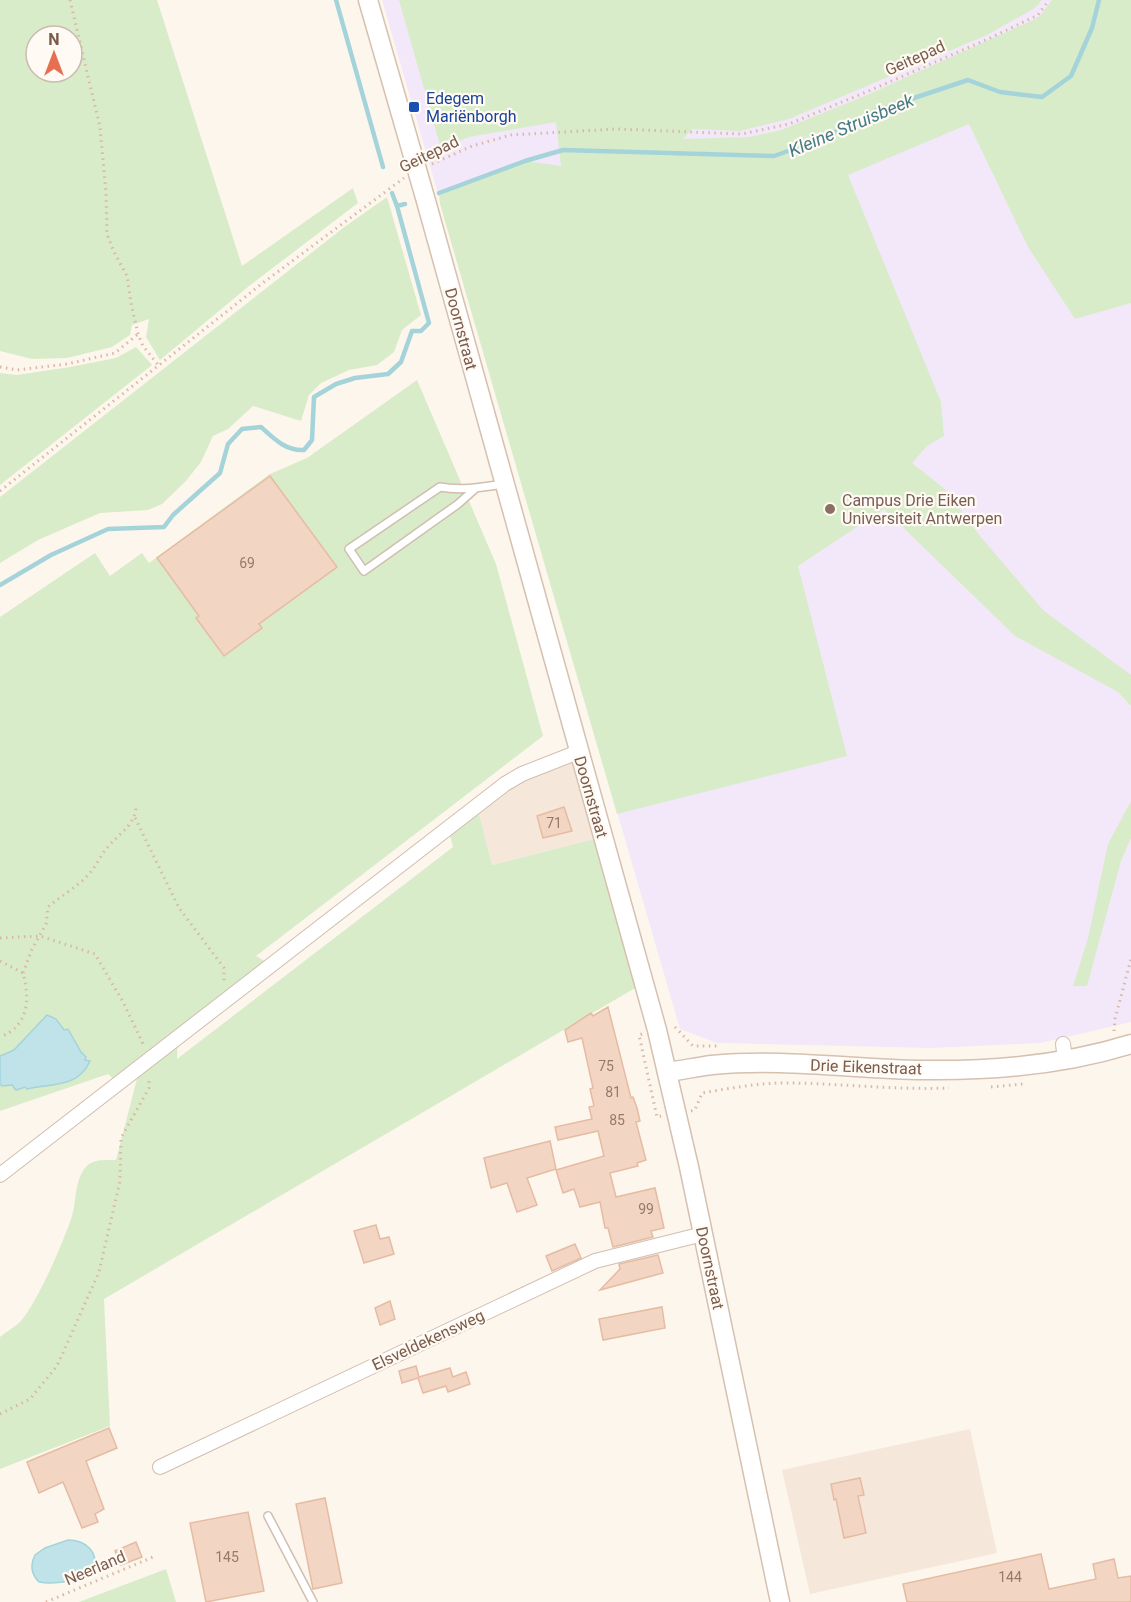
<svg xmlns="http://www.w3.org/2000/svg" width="1131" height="1602" font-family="Roboto,sans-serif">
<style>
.residential{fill:#f5e8da}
.education{fill:#f3e8fa}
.green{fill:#d8ecc9;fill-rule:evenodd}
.water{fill:#bfe3e8;stroke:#a5d3da;stroke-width:1.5}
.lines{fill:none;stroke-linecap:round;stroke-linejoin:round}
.stream{stroke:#a5d3da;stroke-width:4.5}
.building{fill:#f3d5c3;stroke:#e6bba3;stroke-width:1.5}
.lane-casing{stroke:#d1beb0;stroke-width:10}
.street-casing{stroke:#d1beb0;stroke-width:16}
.secondary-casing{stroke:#d6c0b0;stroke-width:21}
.path{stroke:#d9b8a5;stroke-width:3;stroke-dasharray:1.5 4.5;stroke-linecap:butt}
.lane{stroke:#fff;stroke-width:7}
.street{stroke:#fff;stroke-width:14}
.secondary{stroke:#fff;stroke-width:18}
.transit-dot{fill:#1a4fb4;stroke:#fffaf3;stroke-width:2}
.education-dot{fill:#8d6e63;stroke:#fffaf3;stroke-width:2}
.labels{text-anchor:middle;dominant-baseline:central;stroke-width:4.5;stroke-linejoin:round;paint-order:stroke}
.number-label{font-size:14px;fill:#987a6a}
.street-label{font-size:16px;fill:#7a5c4d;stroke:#fffaf3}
.transit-label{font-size:16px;fill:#164399;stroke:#fffaf3;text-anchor:start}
.education-label{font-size:16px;fill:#785e54;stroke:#fffaf3;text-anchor:start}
.water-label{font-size:18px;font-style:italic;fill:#437c86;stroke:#fffaf3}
</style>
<rect width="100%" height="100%" fill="#fdf6ec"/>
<g class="residential">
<polygon points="578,752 602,837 492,865 477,806 505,784"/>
<polygon points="970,1429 997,1553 810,1594 782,1470"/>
</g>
<polygon class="education" points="382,0 1131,0 1131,1022 1041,1043 931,1048 717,1043 680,1029"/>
<g class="green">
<path d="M0 0H157L242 266 353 188 358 203 249 286 160 360 146 337 149 319 132 325 130 335 112 347 67 358 32 359 0 351ZM36 36H72V72H36Z"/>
<polygon points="399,0 1042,0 1035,8 987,35 789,119 739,131 692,129 683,139 749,137 781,130 867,95 1033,20 1040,16 1052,0 1131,0 1131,303 1075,319 1028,247 969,124 848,175 941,402 944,436 927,446 912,463 946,490 980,536 1044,611 1131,675 1131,706 1118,692 1015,636 884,509 798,566 847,756 617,814 440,204 439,193 525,161 561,166 556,122 469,137 441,149"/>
<polygon points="387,197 421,315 402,330 394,352 377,365 349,370 321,383 309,395 301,421 253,406 228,429 213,436 201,462 185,482 162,504 148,510 100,513 38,540 0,563 0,497 343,228"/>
<polygon points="136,347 152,365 0,485 0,373 17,375 70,367 116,358"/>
<path d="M417 380 496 564 543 736 256 956 271 965 178 1037 177 1059 453 847 448 828 477 806 492 865 602 837 642 984 104 1299 110 1426 0 1469V1337C6 1332 13 1328 19 1323 36 1306 64 1241 72 1216 77 1200 74 1176 89 1164 96 1159 107 1160 116 1160L140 1067 118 1083 108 1074 0 1111V617L95 553 110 576 142 553 149 563 270 474 307 458Z"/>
<polygon points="1131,801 1131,838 1121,861 1087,986 1073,986 1088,938 1108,844"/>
<polygon points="166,1569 176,1602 79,1602"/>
</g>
<g class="water">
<path d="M47 1015 56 1019 64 1030 68 1029 81 1052 86 1057 85 1060 90 1061C78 1089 49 1083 27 1089L25 1087 16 1090 12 1085 2 1086 0 1084V1056L14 1050Z"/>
<path d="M68 1540C85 1540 100 1552 93 1570 82 1581 54 1585 39 1582 31 1574 30 1565 35 1555L45 1548Z"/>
</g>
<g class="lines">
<g class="stream">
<polyline points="336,0 383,167"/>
<polyline points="392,193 397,206"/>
<polyline points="439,193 525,161 563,150 774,156 822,139 875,111 968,80 1000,92 1042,97 1071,76 1092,28 1099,0"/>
<path d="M0 585 51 555 108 529 164 527 173 515 220 473 228 444 242 429 261 427C274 439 286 451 304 450L312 440 314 397 336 384 355 378 388 374 401 362 412 331H421L429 323 397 206 405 204"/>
</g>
</g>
<g class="building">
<polygon points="270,476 337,567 259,624 262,628 224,656 196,618 199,616 157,558"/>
<polygon points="564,807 572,831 543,838 537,816"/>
<polygon points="608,1007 631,1098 633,1097 637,1108 640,1121 636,1122 646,1160 637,1163 638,1166 610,1173 616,1197 655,1188 664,1228 651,1231 653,1237 613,1247 608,1228 605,1228 600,1202 580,1207 574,1189 563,1193 556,1170 604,1156 598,1131 558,1140 555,1127 592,1119 589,1107 594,1106 590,1089 593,1088 582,1038 568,1042 565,1030 591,1013 593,1016"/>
<polygon points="550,1141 556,1169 527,1178 537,1205 517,1212 507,1183 491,1188 484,1158"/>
<polygon points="376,1225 380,1239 389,1237 394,1254 364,1263 354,1231"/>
<polygon points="575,1244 581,1258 552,1271 546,1256"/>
<polygon points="658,1255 663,1273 600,1290 620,1269 619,1264"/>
<polygon points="390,1301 395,1319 380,1325 375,1308"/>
<polygon points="662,1307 665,1328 603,1340 599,1319"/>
<polygon points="416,1366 419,1377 450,1368 453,1377 466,1372 470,1384 448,1392 446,1386 423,1393 418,1378 402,1383 399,1371"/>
<polygon points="109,1428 117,1448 86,1461 104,1509 95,1514 98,1522 82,1528 63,1482 39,1493 27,1462"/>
<polygon points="860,1478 864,1495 858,1496 866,1533 844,1538 836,1499 834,1500 831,1484"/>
<polygon points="325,1498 342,1583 313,1589 296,1504"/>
<polygon points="248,1512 264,1591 206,1602 190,1523"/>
<polygon points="136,1542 142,1557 121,1565 115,1551"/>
<polygon points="1041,1554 1049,1589 1096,1579 1093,1564 1114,1559 1118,1578 1131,1576 1131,1602 907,1602 903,1584"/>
</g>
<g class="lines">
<g class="lane-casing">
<g id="lane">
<path d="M476 488 458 504 364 571 349 549 440 487C462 491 483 487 504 484"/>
<polyline points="268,1516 313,1602"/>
</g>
</g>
<g class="street-casing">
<g id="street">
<polyline points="1063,1044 1065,1060"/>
<polyline points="0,1175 505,784 522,774 578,752"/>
<polyline points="160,1467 595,1261 703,1234"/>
</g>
</g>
<g class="secondary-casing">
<g id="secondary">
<polyline points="368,0 426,201 657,1030 689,1167 780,1602"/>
<path d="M667 1072C682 1070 697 1067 712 1065 781 1058 854 1069 923 1070 992 1071 1064 1065 1131 1044"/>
</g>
</g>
<g class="path">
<polyline points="70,0 100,127 106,192 107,234 114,252 127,276 131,303 138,334 143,346 159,366"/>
<polyline points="432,164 472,146 511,135 616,129 742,134 789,124 871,90 988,39 1038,15 1049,0"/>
<polyline points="0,367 17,370 67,364 115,353 138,334"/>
<polyline points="0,491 264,282 404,178"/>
<polyline points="135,818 179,908 224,968 224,983"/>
<polyline points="0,938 40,936 95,954 123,1002 144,1046"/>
<path d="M0 961 23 973C30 999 29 1026 0 1037"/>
<path d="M23 973 32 949 46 924 48 907C61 896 77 887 88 875 96 867 100 856 107 848 118 834 134 827 136 807"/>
<polyline points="675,1027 693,1046 717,1046"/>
<polyline points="1114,1031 1115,1019 1131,959"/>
<polyline points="642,1034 639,1035 657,1117 661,1116"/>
<polyline points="991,1087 1023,1084"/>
<path d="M691 1111 695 1110 702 1093C732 1088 762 1082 793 1083 845 1084 897 1090 949 1088"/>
<polyline points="0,1414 30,1399 57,1366 99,1272 120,1181 121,1138 149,1088 149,1079"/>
<polyline points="46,1602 153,1557"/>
</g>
<use href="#lane" class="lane"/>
<use href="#street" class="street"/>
<use href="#secondary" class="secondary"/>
</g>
<rect class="transit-dot" x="408" y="101" width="12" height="12" rx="3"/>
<circle class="education-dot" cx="830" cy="509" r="6"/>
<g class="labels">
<g class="number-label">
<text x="247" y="563">69</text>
<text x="554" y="823">71</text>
<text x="606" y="1066">75</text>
<text x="613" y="1092">81</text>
<text x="617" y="1120">85</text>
<text x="646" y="1209">99</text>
<text x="227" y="1557">145</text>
<text x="1010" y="1577">144</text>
</g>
<g class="street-label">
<text transform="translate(915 58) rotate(-24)">Geitepad</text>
<text transform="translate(429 154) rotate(-26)">Geitepad</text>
<text transform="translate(461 329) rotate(75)">Doornstraat</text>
<text transform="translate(591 797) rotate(74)">Doornstraat</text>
<text transform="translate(866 1067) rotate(2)">Drie Eikenstraat</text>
<text transform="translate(710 1268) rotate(78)">Doornstraat</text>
<text transform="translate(428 1340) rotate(-25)">Elsveldekensweg</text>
<text transform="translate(95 1568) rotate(-23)">Neerland</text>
</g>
<g class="transit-label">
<text x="426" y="98">Edegem<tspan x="426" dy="18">Mariënborgh</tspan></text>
</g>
<g class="education-label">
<text x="842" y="500">Campus Drie Eiken<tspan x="842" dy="18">Universiteit Antwerpen</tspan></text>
</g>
<g class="water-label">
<text transform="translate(851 125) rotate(-23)">Kleine Struisbeek</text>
</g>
</g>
<g transform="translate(54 54)"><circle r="28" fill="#fffaf3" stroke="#cabbb1" stroke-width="1.5"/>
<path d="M0-4.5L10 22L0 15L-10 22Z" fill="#e76f51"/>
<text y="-9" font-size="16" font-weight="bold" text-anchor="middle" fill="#7a5c4d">N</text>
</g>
</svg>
